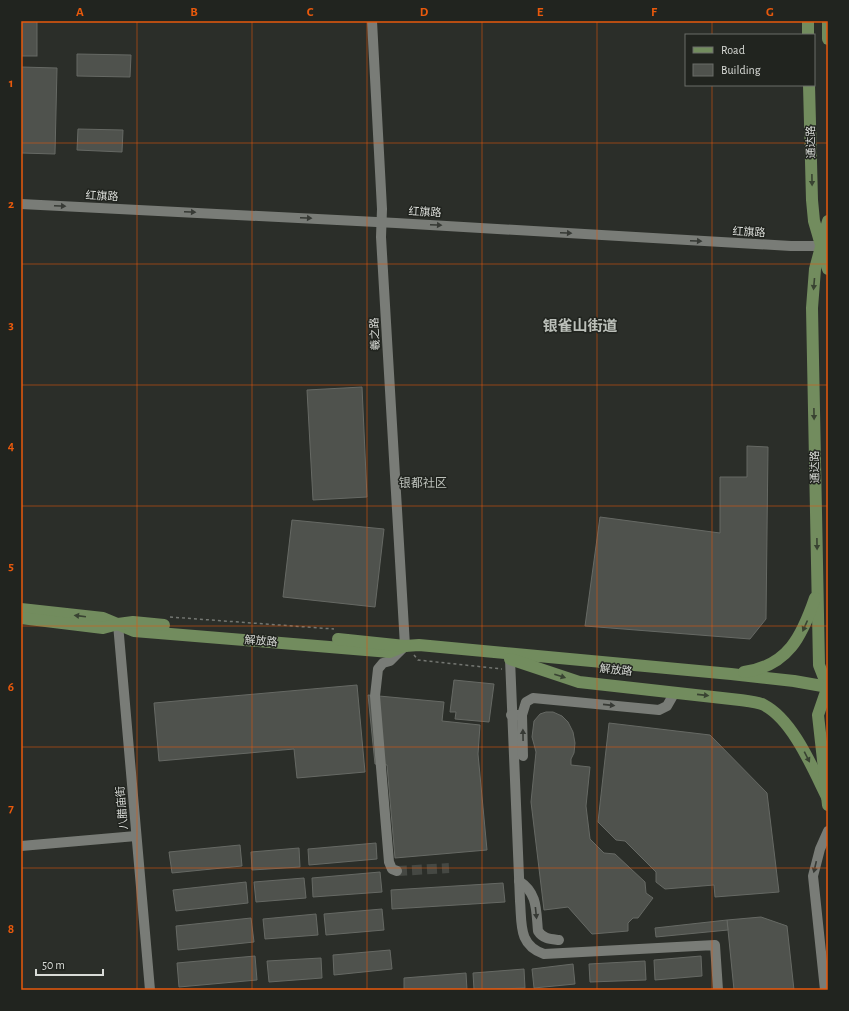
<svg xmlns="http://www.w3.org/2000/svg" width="849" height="1011" font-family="'Alegreya Sans','Noto Sans SC',sans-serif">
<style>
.building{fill:#4f524d;stroke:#666964}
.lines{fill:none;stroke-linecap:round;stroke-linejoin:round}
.minor-tunnel{stroke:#454843;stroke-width:10;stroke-dasharray:10 5;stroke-linecap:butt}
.path{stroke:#747772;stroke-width:1.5;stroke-dasharray:3 3;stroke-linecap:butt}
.minor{stroke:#797c77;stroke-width:10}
.major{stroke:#728c5e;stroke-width:12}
.oneway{fill:#394332}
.oneway2{fill:#373a35}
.grid{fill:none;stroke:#e8590c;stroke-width:1;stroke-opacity:0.55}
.labels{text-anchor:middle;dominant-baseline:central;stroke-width:3;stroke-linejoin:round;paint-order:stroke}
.street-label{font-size:11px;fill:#d9dbd7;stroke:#21241f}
.neighbourhood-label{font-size:12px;fill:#bcc0ba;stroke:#21241f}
.district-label{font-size:15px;font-weight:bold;fill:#bcc0ba;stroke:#21241f}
.neatline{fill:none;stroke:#e8590c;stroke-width:1.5}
.grid-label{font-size:13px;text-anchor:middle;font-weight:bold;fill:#e8590c}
</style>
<rect width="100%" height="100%" fill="#2b2e29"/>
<g class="building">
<rect x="21" y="21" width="16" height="35"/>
<polygon points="77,54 131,55 130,77 77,76"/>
<polygon points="21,67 57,68 55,154 21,153"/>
<polygon points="78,129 123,130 122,152 77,150"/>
<polygon points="362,387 367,497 313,500 307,390"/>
<polygon points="747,446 768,447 766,619 750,639 585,626 600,517 720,533 720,477 747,477"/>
<polygon points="292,520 384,529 375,607 283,597"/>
<polygon points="454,680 494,684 489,722 455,719 456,712 450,712"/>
<polygon points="357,685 365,772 297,778 294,749 159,761 154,703"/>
<polygon points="368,695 444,702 442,721 480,725 478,754 487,850 395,858 387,765 375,764"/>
<polygon points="546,712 553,712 562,716 568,722 573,732 575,743 574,753 571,759 571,765 590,767 586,806 590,839 604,853 615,854 645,882 646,893 653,898 638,918 633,918 628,923 628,931 592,934 568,907 544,910 531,802 536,752 532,737 534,721 540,714"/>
<polygon points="609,723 710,735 767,793 779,892 715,897 714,885 665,889 656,882 656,872 625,841 616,840 598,822"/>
<polygon points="376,843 377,859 309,865 308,849"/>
<polygon points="240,845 242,866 172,873 169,852"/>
<polygon points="299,848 300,867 252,870 251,852"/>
<polygon points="380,872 382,892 313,897 312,878"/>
<polygon points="304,878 306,898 256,902 254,882"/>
<polygon points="246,882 248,903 176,911 173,890"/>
<polygon points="503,883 505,902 392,909 391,890"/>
<polygon points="382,909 384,930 326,935 324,914"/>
<polygon points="316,914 318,935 265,939 263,919"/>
<polygon points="761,917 787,926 794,990 734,990 727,920"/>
<polygon points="251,918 254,942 178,950 176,926"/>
<polygon points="727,920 728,930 656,937 655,928"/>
<polygon points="390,950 392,969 334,975 333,955"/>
<polygon points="255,956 257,980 179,987 177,963"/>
<polygon points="701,956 702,976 655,980 654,960"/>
<polygon points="321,958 322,978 269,982 267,961"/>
<polygon points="645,961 646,980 590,982 589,964"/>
<polygon points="573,964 575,984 534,988 532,969"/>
<polygon points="524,969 525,988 474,990 473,973"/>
<polygon points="466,973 467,990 404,990 404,978"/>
</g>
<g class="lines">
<polyline class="minor-tunnel" points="397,871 449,868"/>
<g class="path">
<polyline points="170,617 334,629"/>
<polyline points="414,655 418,660 502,669"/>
</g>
<g class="minor">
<polyline points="372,21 382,209 381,237 405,646 390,661 383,663 378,669 375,696 389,862 392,869 397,871"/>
<polyline points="21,204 396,223 791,246 828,246"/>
<polyline points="118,624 150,990"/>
<path d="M510 659 520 901C522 924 518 945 544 954L715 945 718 990"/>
<polyline points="511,715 522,715 526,702 533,698 659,710 667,706 675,692"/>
<polyline points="522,715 523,756"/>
<polyline points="21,846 136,836"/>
<path d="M519 881C538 893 536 911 538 931 543 939 551 939 559 940"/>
<polyline points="825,990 813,876 820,849 828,831"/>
</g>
<g class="major">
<polyline points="808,21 808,35"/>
<polyline points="828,21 828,39"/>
<polyline points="809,85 812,200 814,221 828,269"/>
<polyline points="828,221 815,269 812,308 819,665 828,688"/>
<polyline points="21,609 103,618 134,631 390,652 405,646 419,645 731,674 794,681 828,687"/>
<polyline points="21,618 103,628 118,624 133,622 164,625"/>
<polyline points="338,639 405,646"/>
<path d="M510 659 579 682 740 700C748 701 758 702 764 705 793 720 813 769 827 797"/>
<path d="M744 672C788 666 802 636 815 598"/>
<polyline points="828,686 818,715 828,805"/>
</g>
</g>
<defs><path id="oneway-solid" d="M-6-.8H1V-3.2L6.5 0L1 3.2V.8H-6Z"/></defs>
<g class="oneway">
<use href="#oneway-solid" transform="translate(812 180) rotate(89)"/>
<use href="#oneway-solid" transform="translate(814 284) rotate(95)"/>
<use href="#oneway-solid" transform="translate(814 414) rotate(89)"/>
<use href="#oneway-solid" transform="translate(817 544) rotate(89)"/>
<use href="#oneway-solid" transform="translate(80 616) rotate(-173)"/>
<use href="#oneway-solid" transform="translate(805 626) rotate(114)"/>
<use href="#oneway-solid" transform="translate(560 676) rotate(18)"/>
<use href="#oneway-solid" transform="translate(703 695) rotate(6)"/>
<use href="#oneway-solid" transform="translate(807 757) rotate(63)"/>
</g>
<g class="oneway2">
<use href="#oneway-solid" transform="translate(60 206) rotate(3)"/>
<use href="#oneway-solid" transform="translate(190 212) rotate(3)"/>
<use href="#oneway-solid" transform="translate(306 218) rotate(3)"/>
<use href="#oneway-solid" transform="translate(436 225) rotate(3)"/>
<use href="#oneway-solid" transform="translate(566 233) rotate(3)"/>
<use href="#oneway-solid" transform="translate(696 241) rotate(3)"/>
<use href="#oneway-solid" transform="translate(609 705) rotate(6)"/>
<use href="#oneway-solid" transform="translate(523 735) rotate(-91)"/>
<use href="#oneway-solid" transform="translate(815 867) rotate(103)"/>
<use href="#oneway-solid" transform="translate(536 913) rotate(84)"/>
</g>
<path class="grid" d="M137 21V990M252 21V990M367 21V990M482 21V990M597 21V990M712 21V35M712 85V990M21 143H828M21 264H828M21 385H828M21 506H828M21 626H828M21 747H828M21 868H828"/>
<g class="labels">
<g class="street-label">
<text transform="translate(811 142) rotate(-91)">通达路</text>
<text transform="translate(102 196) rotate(3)">红旗路</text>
<text transform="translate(425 212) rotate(3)">红旗路</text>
<text transform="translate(749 232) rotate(3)">红旗路</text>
<text transform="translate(375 334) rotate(-93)">羲之路</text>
<text transform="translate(815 467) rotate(-91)">通达路</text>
<text transform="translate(261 641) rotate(4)">解放路</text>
<text transform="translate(616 670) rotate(6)">解放路</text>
<text transform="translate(122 808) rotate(-95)">八腊庙街</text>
</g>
<g class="neighbourhood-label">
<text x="423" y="483">银都社区</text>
</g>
<g class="district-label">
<text x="580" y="326">银雀山街道</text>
</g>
</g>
<rect width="849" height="1011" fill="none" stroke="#21241f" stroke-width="44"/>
<rect x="685" y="34" width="130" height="52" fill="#21241f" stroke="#6b6d69"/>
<rect x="693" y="47" width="20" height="6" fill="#728c5e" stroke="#6b6d69"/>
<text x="721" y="54" font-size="12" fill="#d9dbd7">Road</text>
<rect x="693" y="64" width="20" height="12" fill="#4f524d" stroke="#6b6d69"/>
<text x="721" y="74" font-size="12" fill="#d9dbd7">Building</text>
<path d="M36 969v6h67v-6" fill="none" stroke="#d9dbd7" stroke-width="2"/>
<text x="42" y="969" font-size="12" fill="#d9dbd7" stroke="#21241f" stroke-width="3" paint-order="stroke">50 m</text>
<rect x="22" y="22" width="805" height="967" class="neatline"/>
<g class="grid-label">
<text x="80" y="16">A</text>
<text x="194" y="16">B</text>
<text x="310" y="16">C</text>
<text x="424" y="16">D</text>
<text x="540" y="16">E</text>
<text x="654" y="16">F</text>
<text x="770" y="16">G</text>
<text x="11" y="87">1</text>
<text x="11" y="208">2</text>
<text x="11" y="329">3</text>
<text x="11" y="450">4</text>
<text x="11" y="570">5</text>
<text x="11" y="691">6</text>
<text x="11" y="812">7</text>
<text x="11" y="933">8</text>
</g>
</svg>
